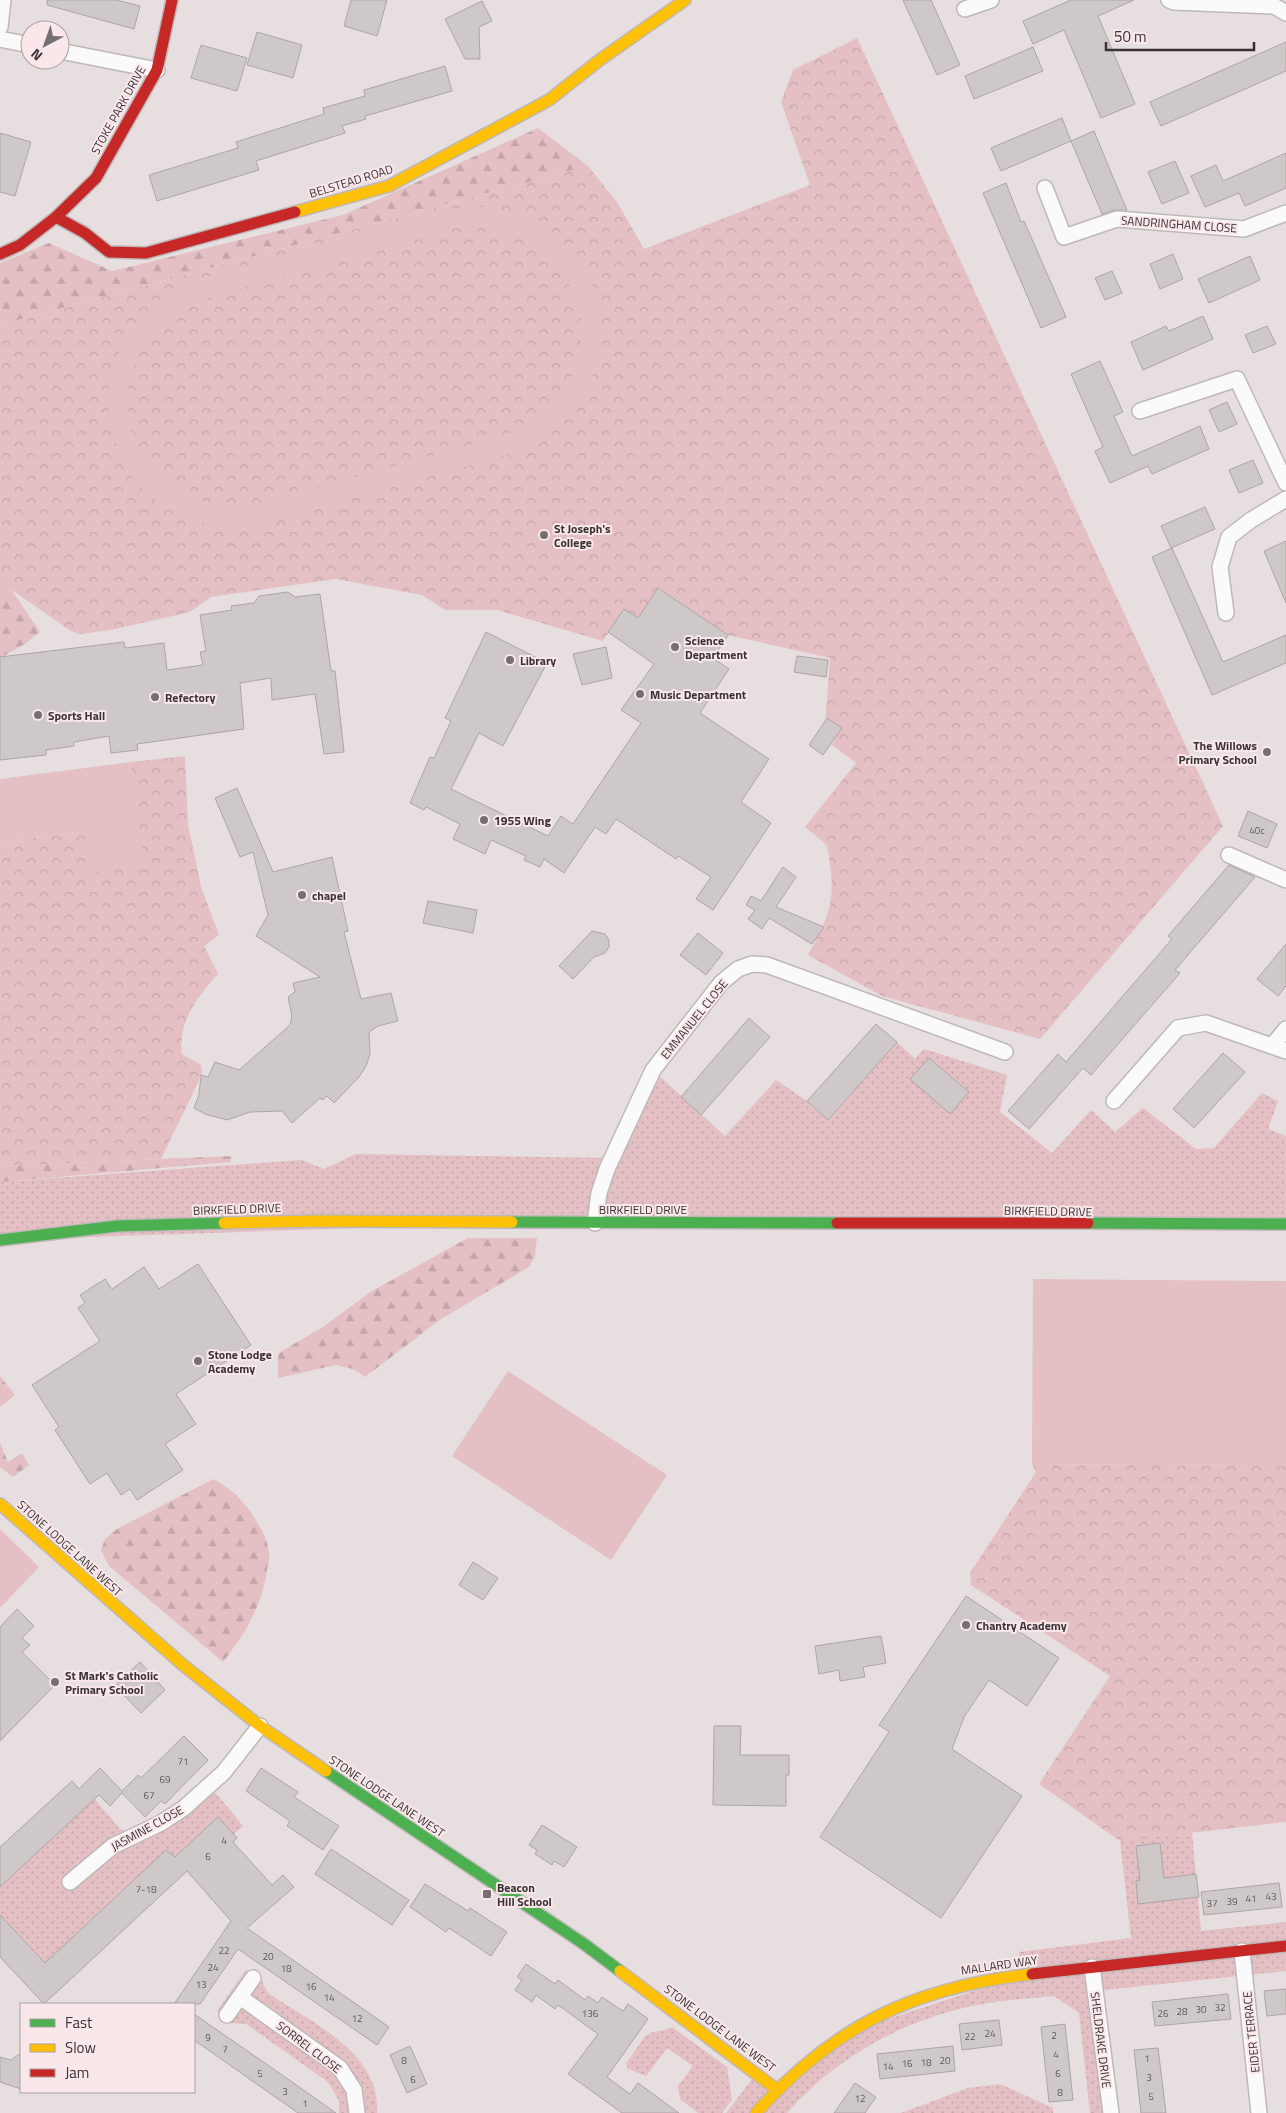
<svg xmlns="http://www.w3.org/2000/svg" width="1286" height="2113" font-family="'Titillium Web',sans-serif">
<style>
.grass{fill:url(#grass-dots)}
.forest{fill:url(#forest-firs)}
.park{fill:url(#park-crowns)}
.pitch{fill:#e4c0c4;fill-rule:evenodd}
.building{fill:#cfc8c9;stroke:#aca5a6}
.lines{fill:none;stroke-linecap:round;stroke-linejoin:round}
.street-casing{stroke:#bfb8b9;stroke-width:18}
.fast-casing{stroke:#bfb8b9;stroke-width:14}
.slow-casing{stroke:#bfb8b9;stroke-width:14}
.jam-casing{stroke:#bfb8b9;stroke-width:14}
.street{stroke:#fbfafa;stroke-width:15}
.fast{stroke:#4caf50;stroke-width:11}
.slow{stroke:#ffc107;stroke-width:11}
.jam{stroke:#c62828;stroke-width:11}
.poi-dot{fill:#766f6f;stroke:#f9e7e9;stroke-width:2}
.labels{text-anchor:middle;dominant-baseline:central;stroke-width:4;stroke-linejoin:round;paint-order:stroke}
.number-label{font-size:10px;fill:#5e5858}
.street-label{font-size:12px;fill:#393333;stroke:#f9e7e9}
.poi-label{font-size:12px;font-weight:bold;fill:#393333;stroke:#f9e7e9;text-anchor:start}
</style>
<defs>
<pattern id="grass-dots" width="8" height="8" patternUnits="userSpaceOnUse" patternTransform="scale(1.25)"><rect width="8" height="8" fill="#e4c0c4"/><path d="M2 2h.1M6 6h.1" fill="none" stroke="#c4a5a9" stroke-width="1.8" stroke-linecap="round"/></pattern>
<pattern id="forest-firs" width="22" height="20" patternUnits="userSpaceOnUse" patternTransform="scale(1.25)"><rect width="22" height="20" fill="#e4c0c4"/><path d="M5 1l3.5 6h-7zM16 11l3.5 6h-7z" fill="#c4a5a9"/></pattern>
<pattern id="park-crowns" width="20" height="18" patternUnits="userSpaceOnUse" patternTransform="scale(1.25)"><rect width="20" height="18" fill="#e4c0c4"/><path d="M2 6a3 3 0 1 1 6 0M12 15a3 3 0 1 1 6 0" fill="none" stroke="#c4a5a9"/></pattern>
</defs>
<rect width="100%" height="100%" fill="#e7dedf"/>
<g class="grass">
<polygon points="897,1042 915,1059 924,1049 1007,1075 1000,1112 1052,1153 1091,1110 1115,1132 1143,1108 1196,1149 1214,1148 1262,1093 1278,1101 1268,1129 1286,1136 1286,1224 539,1222 0,1240 0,1182 302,1160 324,1169 356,1154 611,1158 653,1070 725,1136 776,1080 807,1101 829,1120"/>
<polygon points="72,1781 90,1800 93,1797 120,1829 136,1835 210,1786 243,1826 234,1834 237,1838 205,1868 187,1871 120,1933 102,1914 97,1919 115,1938 44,2004 0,1957 0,1847"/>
<path d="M1192 1832 1201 1931 1286 1922V1971L1095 1991 1111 2113H1090L1079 2013 1054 1996C1030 1998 1006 2000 983 2004 908 2017 837 2056 787 2113H726L757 2073 777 2089 845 2033 1022 1975 1019 1952 1131 1938 1120 1841Z"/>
<path d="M246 1970 262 1981 268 1993C310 2022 381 2052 377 2113H339V2101L328 2082 246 2024 232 2023 217 2011Z"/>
<path d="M672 2027 727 2067 732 2100 722 2113H698L680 2099 678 2086 693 2066 667 2048 646 2076 628 2069 626 2064 645 2036C653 2030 663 2032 672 2027Z"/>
<polygon points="1000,2084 1053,2108 1053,2113 901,2113 968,2088"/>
</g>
<g class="forest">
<polygon points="538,128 588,166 0,325 0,263 49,243 112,271 343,215"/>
<polygon points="0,573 40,632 25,644 0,658"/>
<polygon points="232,1156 230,1162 0,1182 0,1166"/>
<polygon points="468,1238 537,1238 535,1256 529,1267 441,1319 365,1377 353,1369 336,1365 278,1378 278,1355 282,1351 323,1327 372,1291"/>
<polygon points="0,1376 15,1395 0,1407"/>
<polygon points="0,1443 8,1462 22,1453 29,1465 13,1477 0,1467"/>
<path d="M213 1479C232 1489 242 1499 254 1517 261 1529 267 1538 269 1552 270 1558 268 1564 267 1570 262 1606 245 1634 223 1662L109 1566 101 1550 105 1539 117 1529Z"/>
</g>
<g class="park">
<path d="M857 38 1223 826 1040 1039 882 996 808 955C833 911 836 895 827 845L805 827 856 763 832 745 837 736 825 727 830 658 728 635 659 588 638 618 624 609 603 641 497 610H445L422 595 336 579 211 597 190 612 111 630 80 634 71 631 0 582V325L588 166 617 202 644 249 810 185 781 102 793 70Z"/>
<path d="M185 756 188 824 201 887 219 935 204 946 218 974C198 996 177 1023 182 1054L201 1065 202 1074 161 1159 0 1166V842L84 832 144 866 131 762Z"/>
<polygon points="1032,1464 1286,1466 1286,1822 1120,1841 1039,1784 1110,1676 971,1585 970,1573 1036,1472"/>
</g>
<g class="pitch">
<path d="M474 206C622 217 649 401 510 454L226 534 224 527C90 512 67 341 187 283L437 211ZM460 227C594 221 629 390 504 435L249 507C123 515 80 360 193 302Z"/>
<polygon points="131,762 145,866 89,873 84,832 0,842 0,779"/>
<polygon points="1033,1279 1286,1281 1286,1466 1032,1464"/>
<polygon points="508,1371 667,1475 611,1560 452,1456"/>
<polygon points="0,1529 39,1567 1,1607 0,1607"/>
</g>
<g class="building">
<polygon points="47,0 116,0 140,6 134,29 47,5"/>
<polygon points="351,0 387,0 377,36 344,26"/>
<polygon points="903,0 931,0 960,65 937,75"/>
<polygon points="1071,0 1134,0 1098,16 1135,104 1101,118 1064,30 1033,44 1023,21"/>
<polygon points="482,1 492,21 479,27 480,59 465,59 445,19"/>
<polygon points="257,32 302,45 293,78 247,65"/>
<polygon points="1286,42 1286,71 1161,126 1150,102"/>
<polygon points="201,45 247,58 237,91 191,78"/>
<polygon points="1033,47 1043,71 974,99 965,76"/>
<polygon points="445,66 452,91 365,116 366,119 342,126 345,133 256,161 259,170 157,201 149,175 238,148 236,142 324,114 323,108 365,96 364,90"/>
<polygon points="1062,118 1071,141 1001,171 991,148"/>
<polygon points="1094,131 1112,175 1127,210 1114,210 1102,214 1071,141"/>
<polygon points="0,133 31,142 15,196 0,192"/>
<polygon points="1286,153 1286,188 1245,206 1239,193 1205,207 1191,176 1216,165 1223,181"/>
<polygon points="1175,161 1189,193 1162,204 1148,172"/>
<polygon points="1006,183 1021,222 1024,221 1066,317 1041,328 983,193"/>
<polygon points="1173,254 1183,279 1160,289 1150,264"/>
<polygon points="1250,256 1260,280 1209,303 1198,279"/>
<polygon points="1112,271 1122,293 1105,300 1095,278"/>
<polygon points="1203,316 1213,339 1143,370 1131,342 1166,326 1169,331"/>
<polygon points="1267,326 1276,344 1253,353 1245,335"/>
<polygon points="1100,361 1123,412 1114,416 1132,456 1200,426 1209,449 1152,474 1148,466 1110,483 1095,451 1103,447 1071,374"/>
<polygon points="1227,402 1237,424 1219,432 1209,410"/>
<polygon points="1253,460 1263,483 1239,493 1229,470"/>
<polygon points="1205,507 1215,529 1171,548 1161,526"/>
<polygon points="1286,541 1286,603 1264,551"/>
<polygon points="1172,548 1223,662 1286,635 1286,663 1212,695 1152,557"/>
<polygon points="658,588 728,635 713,658 729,669 700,713 769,759 741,802 771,823 713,910 696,899 711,877 678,856 676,859 616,819 606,834 595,827 564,873 544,859 540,867 524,860 526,856 491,840 485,854 453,839 460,824 426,807 424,810 410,803 430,757 434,758 451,721 445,718 486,632 547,663 503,746 479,733 451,789 548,836 561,816 573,824 641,723 621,710 654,664 608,632 624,609 638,618"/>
<polygon points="288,592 295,597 320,594 331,671 335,671 344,752 324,754 315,694 272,700 271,678 240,683 244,729 137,744 138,750 111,753 109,736 74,742 74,746 46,750 46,755 0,760 0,657 124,642 125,648 164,643 167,670 203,665 200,652 206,651 200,615 232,610 231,606 254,603 259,596"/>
<polygon points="606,647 612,678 582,685 573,654"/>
<polygon points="797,656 828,660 826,677 794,672"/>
<polygon points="827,718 842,728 823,755 809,745"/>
<polygon points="237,788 273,872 332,857 348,931 344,932 361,999 391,993 398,1021 378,1026 369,1032 370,1054 366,1066 359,1077 334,1103 327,1096 322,1100 320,1098 292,1123 282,1111 250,1112 227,1120 205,1114 194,1108 199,1095 201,1075 208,1077 215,1062 239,1070 290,1025 292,1016 288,997 295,992 293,983 320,977 256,936 268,915 253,852 240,857 215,798"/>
<polygon points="1248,811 1277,824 1267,848 1238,836"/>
<polygon points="1229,865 1255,877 1175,970 1180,973 1091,1075 1083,1068 1029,1129 1008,1111 1058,1054 1066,1062 1172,939 1168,936"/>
<polygon points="783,867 796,877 776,907 824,927 812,944 769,918 762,929 748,919 755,910 746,905 751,896 761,901"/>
<polygon points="428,901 477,910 473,933 423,923"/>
<polygon points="592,931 605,934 609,940 609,947 605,953 594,957 573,979 559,966"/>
<polygon points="698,933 723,953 706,975 680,955"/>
<polygon points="1286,944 1286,986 1278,996 1257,979"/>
<polygon points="749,1018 770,1037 701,1115 681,1097"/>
<polygon points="876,1024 897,1042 828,1120 807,1101"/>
<polygon points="1223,1053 1245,1072 1194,1128 1173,1109"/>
<polygon points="929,1058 969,1092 950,1114 910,1079"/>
<polygon points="198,1264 251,1345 176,1394 196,1424 165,1444 183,1470 137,1500 130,1489 121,1495 107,1473 90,1484 55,1430 59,1427 32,1385 100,1341 78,1308 85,1303 80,1295 105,1279 112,1289 144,1267 159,1289"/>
<polygon points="473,1562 498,1578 483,1600 459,1585"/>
<polygon points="966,1596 1059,1658 1027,1706 989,1680 964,1717 952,1749 1022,1796 941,1918 820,1837 889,1732 879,1725"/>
<polygon points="17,1609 34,1626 22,1638 30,1645 22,1652 55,1685 0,1741 0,1627"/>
<polygon points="881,1636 886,1663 863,1667 865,1677 840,1681 839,1670 819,1674 815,1646"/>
<polygon points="140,1662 165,1690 141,1713 115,1686"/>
<polygon points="714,1726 741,1726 740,1755 789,1755 789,1775 786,1775 786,1806 713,1805"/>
<polygon points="184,1736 208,1760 165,1804 161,1801 145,1817 122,1793 110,1806 99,1795 0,1887 0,1847 72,1781 79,1789 100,1768 122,1791 138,1775 141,1778"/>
<polygon points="261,1768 298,1792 294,1797 339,1826 323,1850 287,1826 290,1821 246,1791"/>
<polygon points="218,1817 237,1838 233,1842 272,1885 283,1875 294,1887 247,1928 389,2027 377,2045 238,1949 200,2004 174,2004 231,1921 187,1871 44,2004 0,1957 0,1915 45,1963 166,1850 175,1857"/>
<polygon points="542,1825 577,1847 564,1867 554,1861 552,1865 535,1854 537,1850 529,1845"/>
<polygon points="1160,1843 1164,1878 1196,1874 1199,1897 1138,1904 1136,1881 1140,1880 1136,1846"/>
<polygon points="331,1849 409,1900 392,1925 315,1874"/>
<polygon points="1279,1883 1282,1907 1204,1915 1201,1892"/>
<polygon points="425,1884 468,1911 470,1908 507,1932 491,1956 449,1928 446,1932 410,1907"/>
<polygon points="526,1964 555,1984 558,1980 585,2000 588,1996 598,2003 602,1997 623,2011 628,2004 648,2019 607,2077 630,2094 638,2083 679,2113 622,2113 568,2074 598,2034 558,2005 555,2009 536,1995 532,2002 515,1990 522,1980 517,1977"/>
<polygon points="1286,1989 1286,2014 1267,2016 1264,1991"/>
<polygon points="1228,1994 1231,2019 1155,2026 1152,2002"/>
<polygon points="194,2014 275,2070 336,2113 298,2113 271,2094 194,2040"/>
<polygon points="999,2020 1002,2045 962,2050 959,2024"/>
<polygon points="1065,2024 1073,2100 1049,2102 1041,2027"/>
<polygon points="410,2046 427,2084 407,2093 390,2055"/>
<polygon points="953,2046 955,2071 880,2079 877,2054"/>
<polygon points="1158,2048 1166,2113 1141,2113 1134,2050"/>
<polygon points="21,2053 21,2089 0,2082 0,2057 11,2060"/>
<polygon points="855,2083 876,2097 865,2113 834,2113"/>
</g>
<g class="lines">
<g class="street-casing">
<g id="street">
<polyline points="1169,0 1174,2 1274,6 1286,13"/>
<polyline points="965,9 991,0"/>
<polyline points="0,27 3,0"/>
<polyline points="0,39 30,45"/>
<polyline points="60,51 157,70"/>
<polyline points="1045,188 1064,237 1117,219 1244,229 1286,213"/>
<polyline points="1140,411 1237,379 1286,483"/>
<polyline points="1226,613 1220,567 1229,537 1251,520 1286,499"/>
<polyline points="1229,855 1286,880"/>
<polyline points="1272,1046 1286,1029"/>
<polyline points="1114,1101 1178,1028 1206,1023 1286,1051"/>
<polyline points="595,1223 599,1193 607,1169 653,1070 721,983 738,969 752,964 767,965 1005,1052"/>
<polyline points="70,1882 113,1846 161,1823 184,1808 224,1772 260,1726"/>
<polyline points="1242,1951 1259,2113"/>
<polyline points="1092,1967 1111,2113"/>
<polyline points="240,1997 340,2068 354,2090 357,2113"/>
<polyline points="227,2015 253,1978"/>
</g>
</g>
<g class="fast-casing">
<g id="fast">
<polyline points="512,1222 837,1223"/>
<polyline points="1088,1223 1286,1224"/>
<polyline points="0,1240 117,1226 224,1223"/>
<polyline points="326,1771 584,1944 620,1971"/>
</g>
</g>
<g class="slow-casing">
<g id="slow">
<polyline points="295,212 389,186 549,100 601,59 685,0"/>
<polyline points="224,1223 318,1221 512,1222"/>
<polyline points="0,1504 183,1665 260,1726 326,1771"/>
<polyline points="620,1971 776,2089"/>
<path d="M756 2113C835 2025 915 1987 1032 1974"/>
</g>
</g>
<g class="jam-casing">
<g id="jam">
<polyline points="56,217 85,233 109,252 146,253 295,212"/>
<polyline points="0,254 20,245 56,217 96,178 157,70 172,0"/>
<polyline points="837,1223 1088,1223"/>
<polyline points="1032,1974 1286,1946"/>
</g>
</g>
<use href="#street" class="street"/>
<use href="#fast" class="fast"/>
<use href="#slow" class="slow"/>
<use href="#jam" class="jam"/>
</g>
<g class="poi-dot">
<circle cx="544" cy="535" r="5"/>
<circle cx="675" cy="647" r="5"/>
<circle cx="510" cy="660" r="5"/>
<circle cx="640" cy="694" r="5"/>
<circle cx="155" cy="697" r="5"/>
<circle cx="38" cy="715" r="5"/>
<circle cx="1267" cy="752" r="5"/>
<circle cx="484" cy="820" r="5"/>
<circle cx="302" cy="895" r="5"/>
<circle cx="198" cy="1361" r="5"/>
<circle cx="966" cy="1625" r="5"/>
<circle cx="55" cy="1682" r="5"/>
<rect x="482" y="1889" width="10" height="10" rx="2.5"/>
</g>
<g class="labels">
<g class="number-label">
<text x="1257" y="830">40c</text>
<text x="183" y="1761">71</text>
<text x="165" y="1779">69</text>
<text x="149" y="1795">67</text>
<text x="224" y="1840">4</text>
<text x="208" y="1856">6</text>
<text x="146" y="1889">7-18</text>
<text x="1271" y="1896">43</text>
<text x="1251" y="1898">41</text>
<text x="1232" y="1901">39</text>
<text x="1212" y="1903">37</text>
<text x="224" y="1950">22</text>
<text x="268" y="1956">20</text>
<text x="213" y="1967">24</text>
<text x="286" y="1968">18</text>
<text x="201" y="1984">13</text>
<text x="311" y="1986">16</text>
<text x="329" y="1997">14</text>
<text x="1220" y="2007">32</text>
<text x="1201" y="2009">30</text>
<text x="1182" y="2011">28</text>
<text x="590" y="2013">136</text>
<text x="1163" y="2013">26</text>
<text x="357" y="2018">12</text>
<text x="990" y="2033">24</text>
<text x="1054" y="2035">2</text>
<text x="970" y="2036">22</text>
<text x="208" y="2037">9</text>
<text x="225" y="2049">7</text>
<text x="1056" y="2054">4</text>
<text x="1147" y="2058">1</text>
<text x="404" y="2060">8</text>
<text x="945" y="2060">20</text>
<text x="926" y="2062">18</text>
<text x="907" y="2063">16</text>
<text x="888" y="2066">14</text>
<text x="260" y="2073">5</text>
<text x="1058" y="2073">6</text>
<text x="1149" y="2077">3</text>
<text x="413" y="2079">6</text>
<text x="285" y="2091">3</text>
<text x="1060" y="2092">8</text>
<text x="1151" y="2096">5</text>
<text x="860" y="2098">12</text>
<text x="305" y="2103">1</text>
</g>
<g class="street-label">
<text transform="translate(118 110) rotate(-61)">STOKE PARK DRIVE</text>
<text transform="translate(351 181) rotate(-17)">BELSTEAD ROAD</text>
<text transform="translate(1179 224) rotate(4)">SANDRINGHAM CLOSE</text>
<text transform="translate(694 1019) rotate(-51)">EMMANUEL CLOSE</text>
<text transform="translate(237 1209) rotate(-2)">BIRKFIELD DRIVE</text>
<text x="643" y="1209">BIRKFIELD DRIVE</text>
<text transform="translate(1048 1211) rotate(1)">BIRKFIELD DRIVE</text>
<text transform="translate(70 1548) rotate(42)">STONE LODGE LANE WEST</text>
<text transform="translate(387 1796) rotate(34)">STONE LODGE LANE WEST</text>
<text transform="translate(147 1828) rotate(-29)">JASMINE CLOSE</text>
<text transform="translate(999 1965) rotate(-8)">MALLARD WAY</text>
<text transform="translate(720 2028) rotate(37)">STONE LODGE LANE WEST</text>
<text transform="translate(1251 2032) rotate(-96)">EIDER TERRACE</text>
<text transform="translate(1101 2040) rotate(83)">SHELDRAKE DRIVE</text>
<text transform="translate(309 2047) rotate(37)">SORREL CLOSE</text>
</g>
<g class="poi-label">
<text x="554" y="528">St Joseph's<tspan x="554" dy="14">College</tspan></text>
<text x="685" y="640">Science<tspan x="685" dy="14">Department</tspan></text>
<text x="520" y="660">Library</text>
<text x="650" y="694">Music Department</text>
<text x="165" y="697">Refectory</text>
<text x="48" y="715">Sports Hall</text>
<text x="1257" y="745" text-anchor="end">The Willows<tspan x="1257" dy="14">Primary School</tspan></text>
<text x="494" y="820">1955 Wing</text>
<text x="312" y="895">chapel</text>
<text x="208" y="1354">Stone Lodge<tspan x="208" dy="14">Academy</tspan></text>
<text x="976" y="1625">Chantry Academy</text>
<text x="65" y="1675">St Mark's Catholic<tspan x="65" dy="14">Primary School</tspan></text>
<text x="497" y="1887">Beacon<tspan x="497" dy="14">Hill School</tspan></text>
</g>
</g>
<rect x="20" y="2003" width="175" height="90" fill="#f9e7e9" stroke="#ac9fa0"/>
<rect x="30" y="2019" width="25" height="8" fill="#4caf50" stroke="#ac9fa0"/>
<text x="65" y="2028" font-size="15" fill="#393333">Fast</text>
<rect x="30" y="2044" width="25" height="8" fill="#ffc107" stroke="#ac9fa0"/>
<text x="65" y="2053" font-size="15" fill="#393333">Slow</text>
<rect x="30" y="2069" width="25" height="8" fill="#c62828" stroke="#ac9fa0"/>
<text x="65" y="2078" font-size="15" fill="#393333">Jam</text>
<g transform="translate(45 45) rotate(221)"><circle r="24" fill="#f9e7e9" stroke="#ac9fa0"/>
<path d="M0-4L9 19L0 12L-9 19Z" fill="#766f6f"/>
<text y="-8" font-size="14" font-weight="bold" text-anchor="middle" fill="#393333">N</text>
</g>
<path d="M1106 42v8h148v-8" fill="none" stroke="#393333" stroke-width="2.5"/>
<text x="1114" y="42" font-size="15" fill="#393333" stroke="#f9e7e9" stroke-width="4" paint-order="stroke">50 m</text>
</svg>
